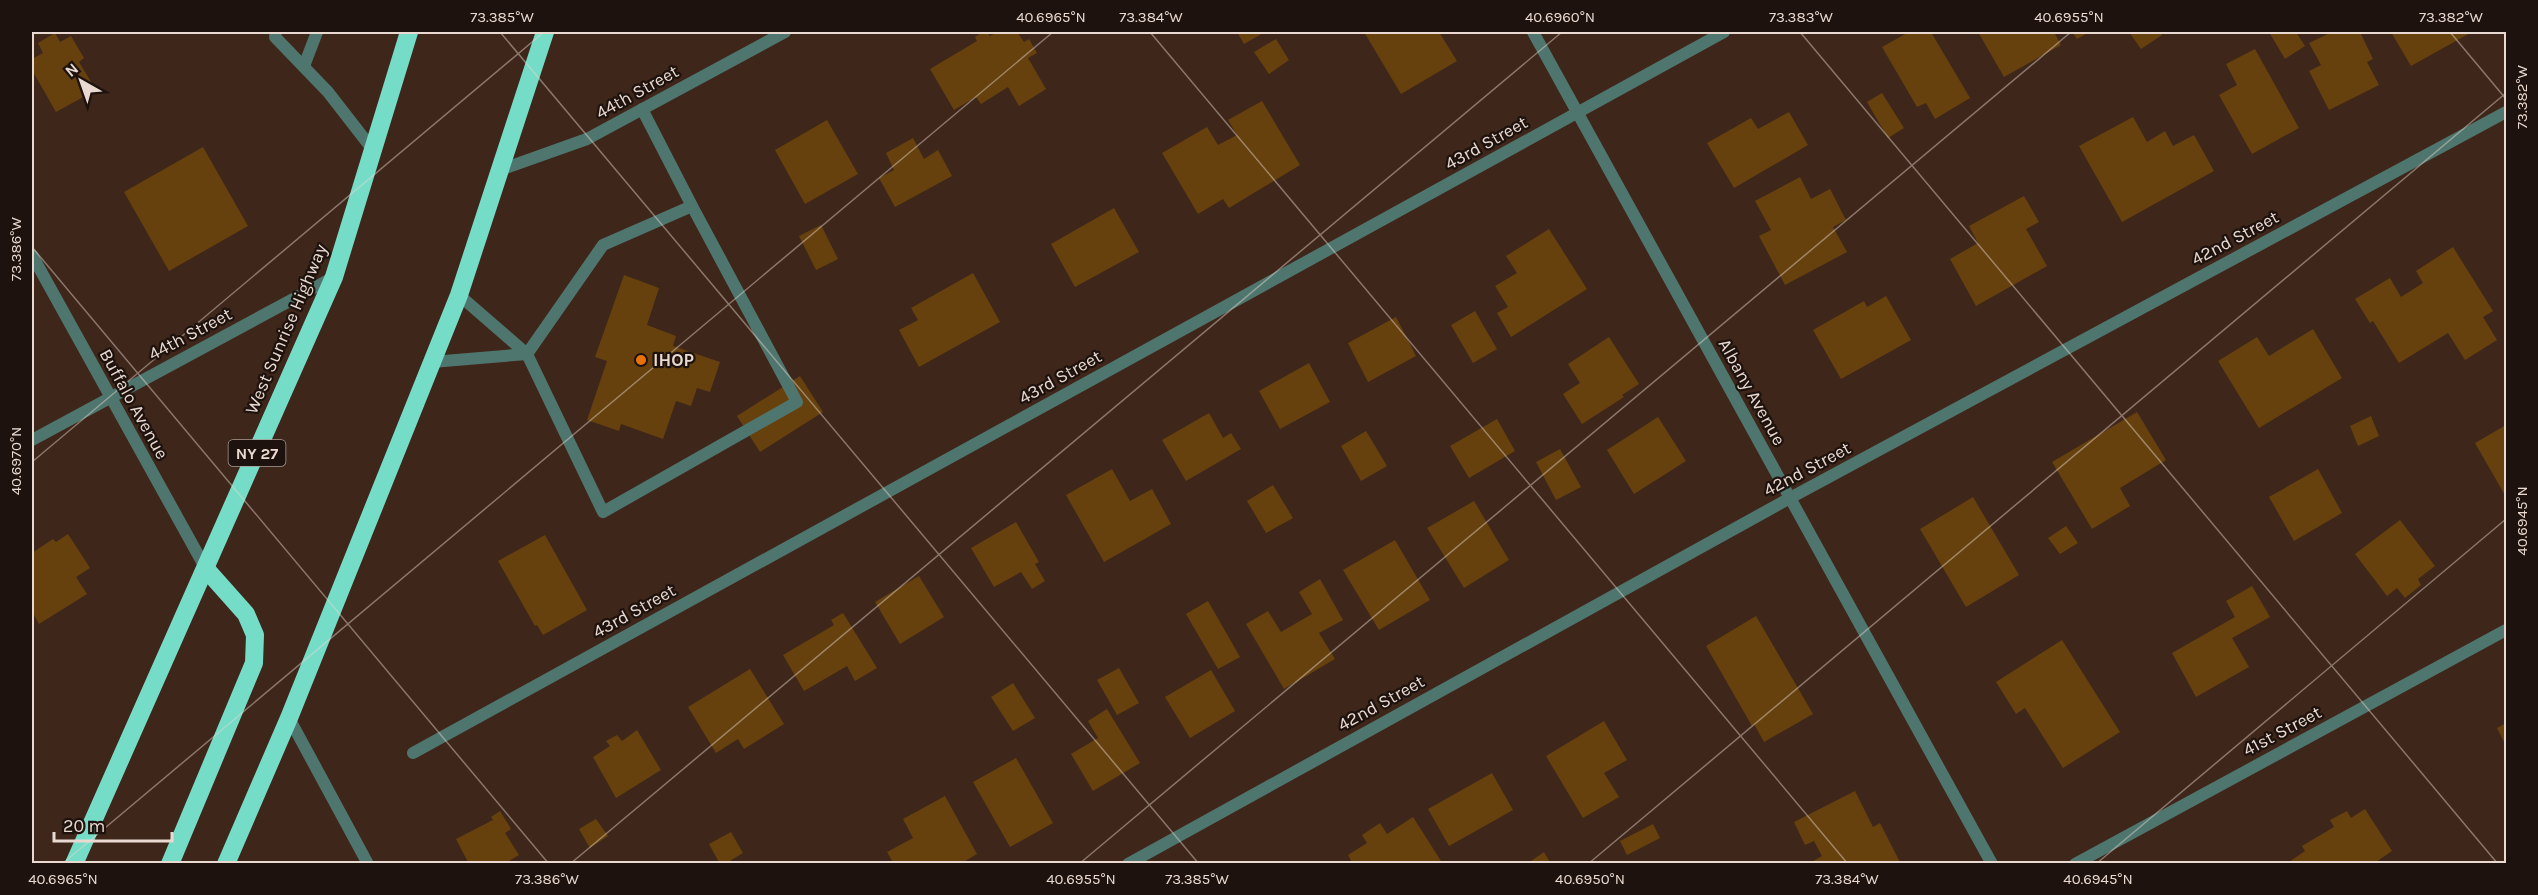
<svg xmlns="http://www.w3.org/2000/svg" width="2538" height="895" font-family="Karla,sans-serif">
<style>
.building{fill:#66410e}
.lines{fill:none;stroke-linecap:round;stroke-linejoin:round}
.lane{stroke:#4f766e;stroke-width:12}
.street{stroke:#4f766e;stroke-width:12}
.highway{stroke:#75dcc8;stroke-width:18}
.ticks{fill:none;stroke:#e9d9d1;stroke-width:1.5;stroke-opacity:0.45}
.food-dot{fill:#e8710a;stroke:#1d120d;stroke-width:2}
.labels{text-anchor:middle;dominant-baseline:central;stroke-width:4.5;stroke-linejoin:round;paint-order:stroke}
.shield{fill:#1d120d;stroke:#ac9d96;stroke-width:1.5}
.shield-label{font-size:16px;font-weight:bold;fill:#e9d9d1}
.street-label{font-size:18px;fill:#e9d9d1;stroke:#1d120d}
.poi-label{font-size:18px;font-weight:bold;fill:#e9d9d1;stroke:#1d120d;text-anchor:start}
.neatline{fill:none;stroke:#e9d9d1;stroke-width:2}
.ticks-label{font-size:15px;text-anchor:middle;fill:#e9d9d1}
</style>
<rect width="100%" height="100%" fill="#3e261a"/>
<g class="building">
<polygon points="983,32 987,32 990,36 997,32 1017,32 1024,42 1029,39 1037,53 1028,58 1046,89 1019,106 1008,87 981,104 976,97 954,110 930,69 977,41 975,37"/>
<polygon points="1237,32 1265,32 1244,44"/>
<polygon points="1364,32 1439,32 1457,61 1401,94"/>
<polygon points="1909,32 1931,32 1970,98 1935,119 1926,103 1917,107 1882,47"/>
<polygon points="1978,32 2054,32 2061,45 2004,77"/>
<polygon points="2072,32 2089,32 2077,39"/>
<polygon points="2129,32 2160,32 2162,35 2141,49"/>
<polygon points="2269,32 2296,32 2305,46 2285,59"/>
<polygon points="2332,32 2360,32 2373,59 2367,62 2379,85 2329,110 2309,71 2321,65 2309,43"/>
<polygon points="2391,32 2472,32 2411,66"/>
<polygon points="55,33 60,42 71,36 84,58 79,62 96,90 56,112 32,70 32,59 43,53 38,43"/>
<polygon points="1276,39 1289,60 1269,74 1254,52"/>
<polygon points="2255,49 2299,128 2252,154 2219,95 2237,85 2226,64"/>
<polygon points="1882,93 1904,128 1888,138 1867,102"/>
<polygon points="1262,101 1300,165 1229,208 1223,199 1198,214 1162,153 1207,127 1218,145 1237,135 1228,120"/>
<polygon points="1789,112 1808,145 1734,188 1707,143 1751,118 1758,129"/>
<polygon points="2133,117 2147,142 2165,131 2173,146 2194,135 2214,171 2122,222 2079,146"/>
<polygon points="827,120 858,174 805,204 775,150"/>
<polygon points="913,138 924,159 938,150 952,176 895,207 879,178 894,170 886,153"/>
<polygon points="203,147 248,226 169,271 124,192"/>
<polygon points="1800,177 1811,199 1830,189 1846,220 1833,227 1847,252 1785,285 1759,236 1771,230 1755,201"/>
<polygon points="2024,196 2039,222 2026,229 2047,266 1976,306 1950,259 1978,243 1969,226"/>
<polygon points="1114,208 1139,252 1075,287 1051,244"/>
<polygon points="821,225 838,259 816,270 799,236"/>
<polygon points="1549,229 1587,289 1511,337 1497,313 1508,307 1495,286 1517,273 1506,256"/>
<polygon points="2453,247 2493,311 2483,317 2497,340 2465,360 2448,333 2399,363 2373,321 2370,323 2355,299 2390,278 2401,297 2423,283 2416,271"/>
<polygon points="973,273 1000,322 919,367 899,330 918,320 911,308"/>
<polygon points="624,275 659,288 647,325 676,336 673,346 720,362 710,392 697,388 691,406 676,401 663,439 621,424 619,431 587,420 607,361 595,357"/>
<polygon points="1886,296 1911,340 1841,379 1813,330 1864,301 1867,307"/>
<polygon points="1475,311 1497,349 1473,363 1451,325"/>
<polygon points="1396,317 1416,356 1368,382 1348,343"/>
<polygon points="2313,329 2342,378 2259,428 2218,361 2257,337 2269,356"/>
<polygon points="1609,337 1639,384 1622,395 1624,397 1582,424 1563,394 1580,383 1568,364"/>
<polygon points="1309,363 1330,402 1280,429 1259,391"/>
<polygon points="800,376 823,412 760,452 737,416"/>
<polygon points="2137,412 2166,460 2120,488 2130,506 2092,529 2052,462"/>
<polygon points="1209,413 1223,438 1231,433 1241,449 1186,481 1162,440"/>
<polygon points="2371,416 2379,436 2358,446 2350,426"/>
<polygon points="1658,417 1686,461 1634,494 1607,450"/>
<polygon points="1497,419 1515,451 1469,478 1450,446"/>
<polygon points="2506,425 2506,497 2475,443"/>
<polygon points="1366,431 1387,466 1361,481 1341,446"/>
<polygon points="1560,449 1581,487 1556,500 1536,462"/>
<polygon points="1112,469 1130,501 1152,489 1171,524 1104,562 1066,495"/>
<polygon points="2318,469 2342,513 2294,541 2269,497"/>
<polygon points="1273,485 1293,518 1266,533 1247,501"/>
<polygon points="1973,497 2019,575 1966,607 1920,529"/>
<polygon points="1474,501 1509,560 1464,588 1427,528"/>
<polygon points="2400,520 2435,566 2418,579 2421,585 2405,598 2397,588 2387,596 2355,554"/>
<polygon points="1016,522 1039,562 1035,564 1045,581 1032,589 1021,572 994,587 971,548"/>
<polygon points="2066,526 2078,543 2060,554 2048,538"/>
<polygon points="68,534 90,568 76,577 87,594 39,624 32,611 32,553 53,539 56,542"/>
<polygon points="545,535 587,610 543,635 537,625 535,626 498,561"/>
<polygon points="1395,540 1430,600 1379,630 1343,570"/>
<polygon points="919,576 944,617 900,644 875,602"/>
<polygon points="1320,579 1343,620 1319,633 1335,659 1284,689 1246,624 1268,611 1281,632 1312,614 1299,592"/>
<polygon points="2252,586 2270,617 2232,638 2249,667 2196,697 2172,653 2235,617 2226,601"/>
<polygon points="1208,601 1240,657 1218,669 1186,614"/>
<polygon points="843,613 877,668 855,681 847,666 804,691 783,655 834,625 831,620"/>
<polygon points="1756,616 1813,714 1764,742 1754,724 1752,726 1706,646"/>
<polygon points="2062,640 2120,732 2063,768 2025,708 2016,714 1996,682"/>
<polygon points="1119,668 1139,703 1117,715 1097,680"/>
<polygon points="750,669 784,724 744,749 738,739 716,753 688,707"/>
<polygon points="1211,670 1235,711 1190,738 1165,697"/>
<polygon points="1013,683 1035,718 1013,731 991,697"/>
<polygon points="1107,709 1140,763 1093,791 1071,754 1098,738 1088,721"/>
<polygon points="1604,721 1627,760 1604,773 1619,797 1583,818 1546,756"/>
<polygon points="2506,723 2506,746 2497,728"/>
<polygon points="637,730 661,770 616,798 593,757 610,746 606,741 617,735 622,741"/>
<polygon points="1016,758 1053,823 1010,847 973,782"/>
<polygon points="1492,773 1513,810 1449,846 1428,809"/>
<polygon points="1855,791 1873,827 1880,823 1901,864 1808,864 1822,856 1814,841 1805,845 1794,822"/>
<polygon points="945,796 977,854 960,864 894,864 887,852 913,838 903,819"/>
<polygon points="2365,809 2392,851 2373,864 2286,864 2305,851 2302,846 2334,827 2330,820 2347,811 2351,818"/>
<polygon points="500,811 511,829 505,833 519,855 504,864 469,864 456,839 493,820 491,817"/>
<polygon points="1413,817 1441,861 1437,864 1353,864 1348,855 1367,843 1362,835 1380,823 1387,834"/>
<polygon points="596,819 608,836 590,848 579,829"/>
<polygon points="1653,824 1660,838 1627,855 1620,841"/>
<polygon points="731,832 743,853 725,864 720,864 709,844"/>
<polygon points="1544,852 1551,864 1532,864 1531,861"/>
</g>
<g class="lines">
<g class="lane">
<polyline points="276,32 275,37 328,92 373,150"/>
<polyline points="304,66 317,32"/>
<polyline points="642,109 692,206"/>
<polyline points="459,295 527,354 603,512 797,402 692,206 603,245 527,354"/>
<polyline points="432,362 527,354"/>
</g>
<g class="street">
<polyline points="1533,32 1992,864"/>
<polyline points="500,170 587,139 785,32"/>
<polyline points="32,255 206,569"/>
<polyline points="32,440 334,277"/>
<polyline points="289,718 368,864"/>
<polyline points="413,753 1724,32"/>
<polyline points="1128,864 1790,498 2506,112"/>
<polyline points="2075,864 2506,630"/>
</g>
<g class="highway">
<polyline points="74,864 334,277 409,32"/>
<polyline points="170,864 254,663 255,635 246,614 206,569"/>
<polyline points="226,864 289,718 459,295 545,32"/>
</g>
</g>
<path class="ticks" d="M500 32 1199 864M1150 32 1848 864M1800 32 2498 864M2450 32 2506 99M32 35 36 32M32 247 549 864M32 462 544 32M62 864 1053 32M570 864 1562 32M1079 864 2071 32M1588 864 2506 93M2096 864 2506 519"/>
<circle class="food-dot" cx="641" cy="360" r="6"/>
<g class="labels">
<rect class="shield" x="228.5" y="440" width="57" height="26" rx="4.5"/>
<g class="shield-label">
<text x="257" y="453">NY 27</text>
</g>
<g class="street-label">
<text transform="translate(637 92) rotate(-29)">44th Street</text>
<text transform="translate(1486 143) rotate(-29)">43rd Street</text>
<text transform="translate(2235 238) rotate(-28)">42nd Street</text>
<text transform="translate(286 329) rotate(-67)">West Sunrise Highway</text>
<text transform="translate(190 334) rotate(-28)">44th Street</text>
<text transform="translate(1060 377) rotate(-29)">43rd Street</text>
<text transform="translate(1752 392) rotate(61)">Albany Avenue</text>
<text transform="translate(134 404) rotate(61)">Buffalo Avenue</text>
<text transform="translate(1807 469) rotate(-28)">42nd Street</text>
<text transform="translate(634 611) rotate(-29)">43rd Street</text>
<text transform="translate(1381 703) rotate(-29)">42nd Street</text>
<text transform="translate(2282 731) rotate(-28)">41st Street</text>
</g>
<g class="poi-label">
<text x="653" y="360">IHOP</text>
</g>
</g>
<rect width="2538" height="895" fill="none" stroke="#1d120d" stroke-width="66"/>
<g transform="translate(81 81) rotate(320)" stroke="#1d120d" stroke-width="4.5" paint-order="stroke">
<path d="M0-4.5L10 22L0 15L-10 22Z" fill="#e9d9d1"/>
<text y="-9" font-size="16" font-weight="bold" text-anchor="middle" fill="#e9d9d1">N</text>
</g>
<path d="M54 832v9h118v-9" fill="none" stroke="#e9d9d1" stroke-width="3"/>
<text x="63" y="832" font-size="18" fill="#e9d9d1" stroke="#1d120d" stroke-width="4.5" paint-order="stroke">20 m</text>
<rect x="33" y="33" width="2472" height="829" class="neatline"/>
<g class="ticks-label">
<text x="502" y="22">73.385°W</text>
<text x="1051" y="22">40.6965°N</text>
<text x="1151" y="22">73.384°W</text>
<text x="1560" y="22">40.6960°N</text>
<text x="1801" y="22">73.383°W</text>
<text x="2069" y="22">40.6955°N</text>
<text x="2451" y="22">73.382°W</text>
<text transform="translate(2522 97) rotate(-90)" y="5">73.382°W</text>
<text transform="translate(16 249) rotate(-90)" y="5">73.386°W</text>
<text transform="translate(16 461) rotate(-90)" y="5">40.6970°N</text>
<text transform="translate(2522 521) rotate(-90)" y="5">40.6945°N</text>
<text x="63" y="884">40.6965°N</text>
<text x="547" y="884">73.386°W</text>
<text x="1081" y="884">40.6955°N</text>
<text x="1197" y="884">73.385°W</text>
<text x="1590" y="884">40.6950°N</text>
<text x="1847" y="884">73.384°W</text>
<text x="2098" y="884">40.6945°N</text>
</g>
</svg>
